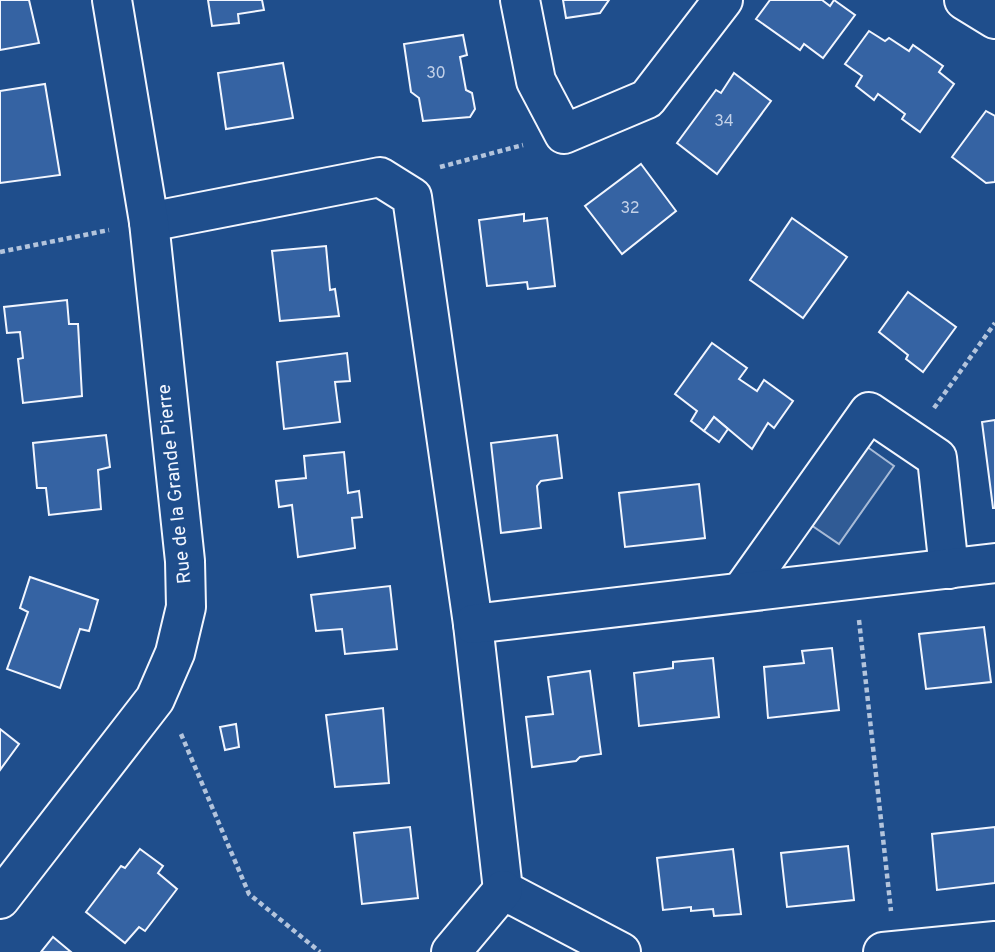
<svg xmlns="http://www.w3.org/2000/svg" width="995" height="952" font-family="Overpass,sans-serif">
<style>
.parking{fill:#305b95;stroke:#a8bbd7;stroke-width:2}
.building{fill:#3563a3;stroke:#f2f6ff;stroke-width:2}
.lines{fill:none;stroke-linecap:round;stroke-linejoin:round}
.minor-casing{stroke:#f2f6ff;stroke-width:42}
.path{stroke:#b3c4dc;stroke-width:4.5;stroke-dasharray:5 3.5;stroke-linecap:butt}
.minor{stroke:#1f4e8c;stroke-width:38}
.labels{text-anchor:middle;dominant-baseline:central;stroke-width:5;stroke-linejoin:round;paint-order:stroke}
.number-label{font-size:16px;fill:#c3d1e8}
.street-label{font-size:19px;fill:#f2f6ff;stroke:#1f4e8c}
</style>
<rect width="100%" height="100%" fill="#1f4e8c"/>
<polygon class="parking" points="866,446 894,466 839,544 811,525"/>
<g class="building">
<polygon points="0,0 29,0 39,43 0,50"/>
<polygon points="208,0 262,0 264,10 238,14 239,23 212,26"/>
<polygon points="563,0 609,0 600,13 566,18"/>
<polygon points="770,0 822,0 830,6 834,0 855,15 823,58 804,44 800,50 756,19"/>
<polygon points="869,31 885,41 889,38 909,51 913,45 943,66 939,72 954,84 920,132 902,119 905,114 878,94 874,100 856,86 862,76 845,64"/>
<polygon points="463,35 467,55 460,57 466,90 472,93 475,109 470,117 423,121 419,98 411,92 404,44"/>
<polygon points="283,63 293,118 226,129 218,73"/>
<polygon points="734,73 771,101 717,174 677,143 716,90 721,93"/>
<polygon points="45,84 60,175 0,183 0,91"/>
<polygon points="986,111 995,116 995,182 986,183 952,157"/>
<polygon points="641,164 676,211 622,254 585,206"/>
<polygon points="524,214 524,221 547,218 555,286 528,289 527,282 487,286 479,220"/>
<polygon points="792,218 847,257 803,318 750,280"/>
<polygon points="326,246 330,290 335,289 339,316 280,321 272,251"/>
<polygon points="908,292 956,327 923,372 906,359 908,355 879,332"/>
<polygon points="67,300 69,324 78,324 82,396 23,403 18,359 23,358 20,332 7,333 4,307"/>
<polygon points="712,343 747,368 739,379 757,391 764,380 793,401 774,428 768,423 752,449 714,417 704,431 691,421 697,411 675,394"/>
<polygon points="347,353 350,381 335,382 340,422 284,429 277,362"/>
<polygon points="714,417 728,429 719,442 704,431"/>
<polygon points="995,420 995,508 993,508 982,422"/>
<polygon points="106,435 110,467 98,470 101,509 49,515 46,488 37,488 33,443"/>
<polygon points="557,435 562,478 541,481 537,486 541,528 501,533 491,443"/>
<polygon points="344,452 348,493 359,491 362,517 352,518 355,548 298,557 292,505 279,507 276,481 306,478 304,456"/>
<polygon points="699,484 705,538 625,547 619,493"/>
<polygon points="30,577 98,600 89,631 80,629 60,688 7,669 28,612 20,608"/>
<polygon points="390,586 397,649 345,654 342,629 316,631 311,595"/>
<polygon points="984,627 991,682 926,689 919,634"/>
<polygon points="832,648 839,710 768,718 764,667 804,663 802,651"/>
<polygon points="713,658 719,717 639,726 634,673 673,668 673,662"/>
<polygon points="590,671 601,754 580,757 576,761 532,767 526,717 553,714 548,677"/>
<polygon points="383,708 389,783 335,787 326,715"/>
<polygon points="236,724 239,747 225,750 220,727"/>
<polygon points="0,729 19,744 0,770"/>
<polygon points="410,827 418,898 362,904 354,833"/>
<polygon points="995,827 995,883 937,890 932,834"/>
<polygon points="848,846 854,900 787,907 781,853"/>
<polygon points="140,849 163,866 158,873 177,889 145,931 139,927 125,943 86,912 121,866 125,868"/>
<polygon points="733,849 741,914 714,916 713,909 691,911 691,907 663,910 657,858"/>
<polygon points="53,937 71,952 41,952"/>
</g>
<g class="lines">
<g class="minor-casing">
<g id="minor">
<polyline points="520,0 536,81 564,134 647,99 723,0"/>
<polyline points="964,0 995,19"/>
<polyline points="149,222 380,177 412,197 473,624 503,890 621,952"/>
<polyline points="742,591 869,412 937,458 949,569"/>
<polyline points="473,624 995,563"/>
<polyline points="0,899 155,699 175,653 186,607 185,561 149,222 112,0"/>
<polyline points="451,952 503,890"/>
<polyline points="883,952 995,941"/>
</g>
</g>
<g class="path">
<polyline points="440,167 523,145"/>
<polyline points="0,252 109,230"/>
<polyline points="934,408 995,323"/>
<polyline points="859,620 891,911"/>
<polyline points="181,734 249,894 320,952"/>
</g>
<use href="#minor" class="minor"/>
</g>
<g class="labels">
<g class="number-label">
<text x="436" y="74">30</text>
<text x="724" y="122">34</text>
<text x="630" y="209">32</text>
</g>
<g class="street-label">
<text transform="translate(175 484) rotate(-96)">Rue de la Grande Pierre</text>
</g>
</g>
</svg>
